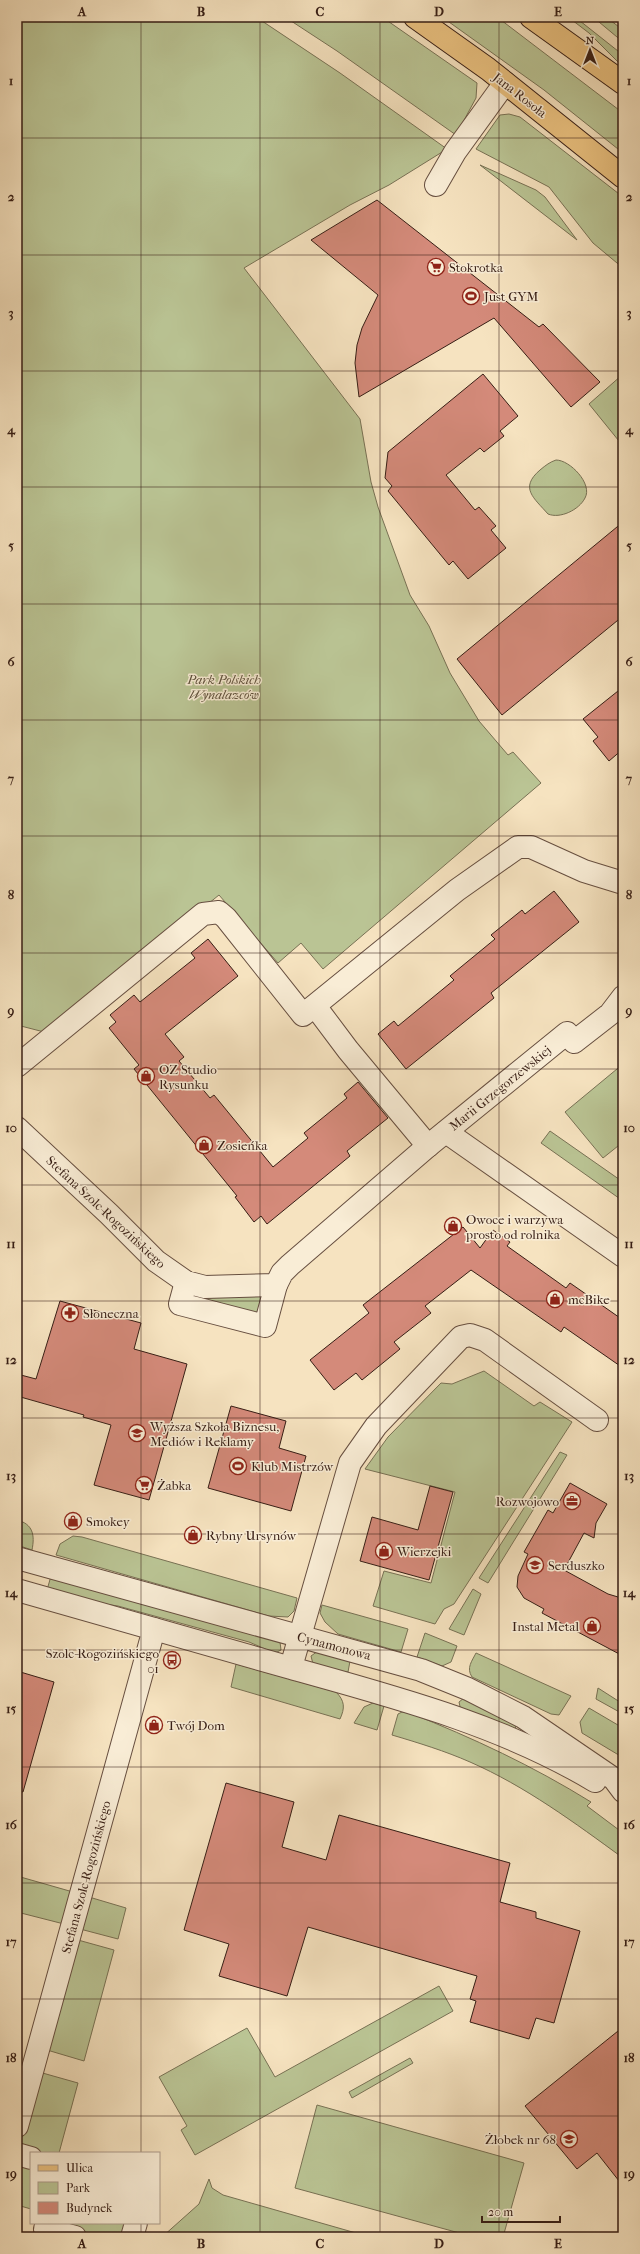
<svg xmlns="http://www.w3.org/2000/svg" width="640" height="2254" font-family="'IM FELL French Canon',serif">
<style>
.green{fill:#bac494;stroke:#787154}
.building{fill:#d48a7a;stroke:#371e15}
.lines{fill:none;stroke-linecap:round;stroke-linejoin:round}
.minor-casing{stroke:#674f40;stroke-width:24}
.major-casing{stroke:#371e15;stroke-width:24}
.minor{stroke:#f9edd6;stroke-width:22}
.major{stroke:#ebc280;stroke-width:22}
.grid{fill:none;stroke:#371e15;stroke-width:1;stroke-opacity:0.55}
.labels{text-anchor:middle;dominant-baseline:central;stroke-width:3;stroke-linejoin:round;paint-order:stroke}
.street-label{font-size:13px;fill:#371e15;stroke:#f9edd6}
.poi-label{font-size:13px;fill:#371e15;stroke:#f9edd6;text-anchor:start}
.park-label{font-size:13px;font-style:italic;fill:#5e503b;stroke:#f9edd6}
.neatline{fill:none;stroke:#371e15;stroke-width:1.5}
.grid-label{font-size:13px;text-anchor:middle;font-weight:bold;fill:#371e15}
</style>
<rect width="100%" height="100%" fill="#f6e3c0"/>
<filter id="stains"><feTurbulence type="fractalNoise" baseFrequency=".005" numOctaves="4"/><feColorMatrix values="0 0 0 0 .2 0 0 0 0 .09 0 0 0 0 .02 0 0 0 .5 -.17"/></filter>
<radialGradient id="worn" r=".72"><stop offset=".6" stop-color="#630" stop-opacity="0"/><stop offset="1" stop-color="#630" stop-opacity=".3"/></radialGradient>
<g class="green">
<polygon points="17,17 256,17 340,73 447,149 389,185 350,205 244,268 360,419 371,482 378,507 410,595 429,626 450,673 479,721 508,755 513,752 541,783 323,969 301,943 278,963 219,895 48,1033 17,1025"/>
<polygon points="285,17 382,17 477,83 476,98 456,135 337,51"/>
<polygon points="442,17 497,17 623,113 623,153 544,90"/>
<polygon points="568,17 575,17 623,55 623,67 589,33"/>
<polygon points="593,17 606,17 623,30 623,42"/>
<polygon points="509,114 520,117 623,197 623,268 593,243 549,187 476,149 500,115"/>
<polygon points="480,165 536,190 545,197 577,240"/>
<polygon points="622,375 623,376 623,446 589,404"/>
<path d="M556 460C570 460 593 484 585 498 579 510 560 519 548 514 534 498 519 488 540 470 546 465 550 462 556 460Z"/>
<polygon points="623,1064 623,1142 603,1158 565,1112"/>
<polygon points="550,1131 623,1182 623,1201 541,1143"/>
<polygon points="203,1293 262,1293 259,1318 205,1305"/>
<polygon points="484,1371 534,1406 540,1402 572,1422 454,1604 444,1609 435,1624 373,1606 384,1571 431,1583 455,1492 365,1469 388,1437 441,1383 452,1384"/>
<polygon points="560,1452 567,1455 488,1583 479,1578"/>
<path d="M17 1520C33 1524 35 1535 32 1550L17 1545Z"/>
<polygon points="73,1536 82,1537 297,1598 294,1611 288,1617 269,1616 56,1555 60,1544"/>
<polygon points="51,1576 280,1642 281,1650 277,1652 270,1651 249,1642 118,1606 85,1601 47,1590"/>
<polygon points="473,1589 481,1594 464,1635 449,1629"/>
<polygon points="322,1605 408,1629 401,1652 338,1634 325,1622 320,1613"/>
<polygon points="425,1633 457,1646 451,1662 442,1666 417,1657"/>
<polygon points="318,1651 350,1661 348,1672 344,1672 313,1664 311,1656"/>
<path d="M476 1653 571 1696 559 1715 551 1714 472 1677C466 1668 472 1661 476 1653Z"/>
<path d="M236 1664 336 1692C345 1701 345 1708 340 1719L231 1687Z"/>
<polygon points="598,1688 623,1704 623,1714 596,1699"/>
<polygon points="464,1698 515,1724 516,1727 514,1729 461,1711 459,1702"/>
<polygon points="373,1703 384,1706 377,1730 354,1723 364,1707"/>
<polygon points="589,1708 623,1728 622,1757 582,1733 580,1722"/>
<path d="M402 1712 410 1713C473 1738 533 1766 591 1802L587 1806 623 1833V1858C575 1823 525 1786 470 1762 445 1751 419 1743 392 1735L398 1714Z"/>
<polygon points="17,1876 73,1892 64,1924 17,1912"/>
<polygon points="89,1897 126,1908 118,1939 80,1929"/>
<polygon points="78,1940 114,1950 84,2061 47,2050"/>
<polygon points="439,1986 453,2011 195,2155 181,2130 187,2126 159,2077 247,2028 275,2077"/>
<polygon points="410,2058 413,2063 352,2098 349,2092"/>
<polygon points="39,2072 78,2083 59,2153 36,2153 18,2148"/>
<polygon points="317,2105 524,2163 503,2237 474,2237 295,2188"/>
<polygon points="17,2161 31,2165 31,2209 17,2205"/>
<polygon points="209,2179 212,2188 223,2195 370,2237 162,2237 199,2204"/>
<polygon points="53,2223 125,2223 125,2237 97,2237 53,2225"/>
</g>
<g class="building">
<polygon points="377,200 539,327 543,324 600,382 571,407 494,318 359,397 355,363 357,345 362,328 378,295 311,240"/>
<polygon points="483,374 518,416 500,431 504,436 484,452 480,448 446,475 475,510 479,507 496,526 491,530 506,548 468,579 453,561 449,565 388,491 392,486 385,478 388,452"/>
<polygon points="623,522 623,616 502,715 457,659"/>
<polygon points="623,687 623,749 609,761 593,741 598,737 583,719"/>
<polygon points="554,891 579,922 491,993 494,998 406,1069 378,1034 394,1021 398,1026 454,980 450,976 495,939 491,935 522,910 525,914"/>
<polygon points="208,939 238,976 165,1034 184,1057 179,1061 210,1098 214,1095 273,1167 308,1138 304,1133 347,1098 344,1094 358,1082 388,1118 347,1151 350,1156 267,1224 261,1216 254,1222 235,1197 237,1196 134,1069 139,1065 109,1028 116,1022 110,1015 134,995 140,1002 195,958 191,953"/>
<polygon points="463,1227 480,1248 493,1230 510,1242 507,1246 566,1288 570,1283 623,1320 623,1368 564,1327 561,1332 471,1270 425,1306 431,1313 394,1342 400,1349 362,1380 356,1373 334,1390 310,1360 369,1313 363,1305"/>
<polygon points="60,1301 141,1323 134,1349 187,1364 149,1500 94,1485 111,1425 83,1417 84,1415 17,1396 17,1374 36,1379"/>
<polygon points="231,1406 286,1421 279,1448 306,1456 291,1511 208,1488"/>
<polygon points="570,1483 607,1504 596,1523 594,1538 584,1533 564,1570 608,1594 618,1597 623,1605 623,1656 542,1613 544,1609 524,1598 517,1587 518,1576 528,1554 524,1552 548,1510 553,1513"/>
<polygon points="430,1486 453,1492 429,1580 360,1561 372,1517 418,1530"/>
<polygon points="17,1671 54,1682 23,1792 17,1791"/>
<polygon points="226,1783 294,1802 282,1847 326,1860 339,1815 510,1863 500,1902 536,1912 536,1918 580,1931 554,2023 536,2018 529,2039 470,2022 476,2001 470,1999 477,1976 308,1927 287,1996 219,1976 229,1944 184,1930"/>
<polygon points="623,2027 623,2186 597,2153 577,2169 525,2106"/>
</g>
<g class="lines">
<g class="minor-casing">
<g id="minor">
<polyline points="436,185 455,152 505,83"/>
<polyline points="315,1006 348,1050 428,1146"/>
<polyline points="17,1066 203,914 219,912 226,918 303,1015 457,890 518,847 531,847 584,871 623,883"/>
<polyline points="17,1128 109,1214 156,1261 186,1282 205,1287 276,1285 282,1273 290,1265 428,1146 567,1033 574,1042 610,1014 623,997"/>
<polyline points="446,1132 623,1256"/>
<polyline points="186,1282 180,1304 265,1326 276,1285"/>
<polyline points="17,1558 421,1670 468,1689 523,1717 614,1779 623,1791"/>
<path d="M17 1590C109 1616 200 1642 291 1668 395 1697 502 1725 595 1781"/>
<polyline points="291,1667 350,1463 376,1426 461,1337 470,1335 485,1340 597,1420"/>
<polyline points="17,2126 154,1629"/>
<polyline points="17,2154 31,2158"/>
<polyline points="47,2223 45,2229 75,2237"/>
<polyline points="132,2237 136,2223"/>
</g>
</g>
<g class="major-casing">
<g id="major">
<polyline points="415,17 488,69 623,177"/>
<polyline points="531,17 623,83"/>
</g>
</g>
<use href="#minor" class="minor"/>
<use href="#major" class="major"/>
</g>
<path class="grid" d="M141 17V2153M260 17V2237M380 17V2237M499 17V2237M17 138H623M17 255H623M17 371H623M17 487H623M17 604H623M17 720H623M17 836H623M17 953H623M17 1069H623M17 1185H623M17 1301H623M17 1418H623M17 1534H623M17 1650H623M17 1767H623M17 1883H623M17 1999H623M17 2116H623M141 2223V2237"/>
<defs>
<g id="supermarket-ring" transform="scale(0.9)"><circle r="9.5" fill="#f9edd6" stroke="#8f2418" stroke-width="1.5"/><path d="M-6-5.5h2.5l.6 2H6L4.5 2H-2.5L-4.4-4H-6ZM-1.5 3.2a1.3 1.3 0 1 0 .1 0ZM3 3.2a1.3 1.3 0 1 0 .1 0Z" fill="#8f2418"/></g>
<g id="stadium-ring" transform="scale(0.9)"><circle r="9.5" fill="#f9edd6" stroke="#8f2418" stroke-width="1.5"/><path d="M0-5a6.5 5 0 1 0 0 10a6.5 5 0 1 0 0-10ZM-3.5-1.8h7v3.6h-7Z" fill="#8f2418"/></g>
<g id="shop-ring" transform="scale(0.9)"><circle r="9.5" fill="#f9edd6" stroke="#8f2418" stroke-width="1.5"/><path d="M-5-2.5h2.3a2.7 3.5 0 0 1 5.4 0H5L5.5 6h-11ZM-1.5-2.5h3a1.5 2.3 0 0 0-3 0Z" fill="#8f2418"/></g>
<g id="pharmacy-ring" transform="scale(0.9)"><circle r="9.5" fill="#f9edd6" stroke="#8f2418" stroke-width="1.5"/><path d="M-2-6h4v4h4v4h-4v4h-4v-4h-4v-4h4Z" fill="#8f2418"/></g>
<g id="university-ring" transform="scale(0.9)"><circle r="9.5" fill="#f9edd6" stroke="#8f2418" stroke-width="1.5"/><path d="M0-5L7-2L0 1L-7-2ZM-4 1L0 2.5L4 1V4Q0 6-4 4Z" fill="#8f2418"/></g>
<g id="office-ring" transform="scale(0.9)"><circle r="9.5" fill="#f9edd6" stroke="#8f2418" stroke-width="1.5"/><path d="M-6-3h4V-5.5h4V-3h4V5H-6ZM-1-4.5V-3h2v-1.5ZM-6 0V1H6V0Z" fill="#8f2418"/></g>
<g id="school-ring" transform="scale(0.9)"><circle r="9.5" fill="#f9edd6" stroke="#8f2418" stroke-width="1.5"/><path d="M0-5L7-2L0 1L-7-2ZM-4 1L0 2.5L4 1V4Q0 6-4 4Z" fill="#8f2418"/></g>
<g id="bus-ring" transform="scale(0.9)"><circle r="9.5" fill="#f9edd6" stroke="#8f2418" stroke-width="1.5"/><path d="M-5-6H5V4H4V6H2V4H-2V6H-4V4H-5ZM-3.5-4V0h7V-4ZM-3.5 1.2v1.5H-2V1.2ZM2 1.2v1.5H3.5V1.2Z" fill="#8f2418"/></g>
</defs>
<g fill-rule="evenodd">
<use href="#supermarket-ring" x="436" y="267"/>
<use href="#stadium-ring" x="471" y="296"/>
<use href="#shop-ring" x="146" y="1076"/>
<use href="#shop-ring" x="204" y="1145"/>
<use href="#shop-ring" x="453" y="1226"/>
<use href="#shop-ring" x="555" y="1299"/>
<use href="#pharmacy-ring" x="70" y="1313"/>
<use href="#university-ring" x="137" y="1433"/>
<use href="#stadium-ring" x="238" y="1466"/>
<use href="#supermarket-ring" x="144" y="1485"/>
<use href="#office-ring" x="572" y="1501"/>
<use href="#shop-ring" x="73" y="1521"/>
<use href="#shop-ring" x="193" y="1535"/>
<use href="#shop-ring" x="384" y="1551"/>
<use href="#school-ring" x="535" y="1565"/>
<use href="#shop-ring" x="592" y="1626"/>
<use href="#bus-ring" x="172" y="1660"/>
<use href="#shop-ring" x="154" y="1725"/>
<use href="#school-ring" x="569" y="2139"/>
</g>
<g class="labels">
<g class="street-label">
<text transform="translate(520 95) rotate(38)">Jana Rosoła</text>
<text transform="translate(500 1088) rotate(-39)">Marii Grzegorzewskiej</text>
<text transform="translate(106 1212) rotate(43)">Stefana Szolc-Rogozińskiego</text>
<text transform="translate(334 1646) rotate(15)">Cynamonowa</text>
<text transform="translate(86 1877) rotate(-75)">Stefana Szolc-Rogozińskiego</text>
</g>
<g class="poi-label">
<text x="449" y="267">Stokrotka</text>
<text x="484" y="296">Just GYM</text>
<text x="159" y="1069">OZ Studio<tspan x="159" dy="15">Rysunku</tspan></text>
<text x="217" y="1145">Zosieńka</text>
<text x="466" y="1219">Owoce i warzywa<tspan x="466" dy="15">prosto od rolnika</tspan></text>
<text x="568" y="1299">mcBike</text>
<text x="83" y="1313">Słoneczna</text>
<text x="150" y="1426">Wyższa Szkoła Biznesu,<tspan x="150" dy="15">Mediów i Reklamy</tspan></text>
<text x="251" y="1466">Klub Mistrzów</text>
<text x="157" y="1485">Żabka</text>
<text x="559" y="1501" text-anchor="end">Rozwojowo</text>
<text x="86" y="1521">Smokey</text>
<text x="206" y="1535">Rybny Ursynów</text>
<text x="397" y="1551">Wierzejki</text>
<text x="548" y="1565">Serduszko</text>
<text x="579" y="1626" text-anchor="end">Instal Metal</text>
<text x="159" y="1653" text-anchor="end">Szolc-Rogozińskiego<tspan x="159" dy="15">01</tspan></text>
<text x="167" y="1725">Twój Dom</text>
<text x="556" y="2139" text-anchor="end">Żłobek nr 68</text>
</g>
<g class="park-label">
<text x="224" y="679">Park Polskich<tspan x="224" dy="15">Wynalazców</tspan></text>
</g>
</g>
<rect width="640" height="2254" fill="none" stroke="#f6e3c0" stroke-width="44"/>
<rect x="30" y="2152" width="130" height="72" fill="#f9edd6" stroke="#ab9a89"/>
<rect x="38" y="2165" width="20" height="6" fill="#ebc280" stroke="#ab9a89"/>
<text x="66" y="2172" font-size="12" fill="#371e15">Ulica</text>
<rect x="38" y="2182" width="20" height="12" fill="#bac494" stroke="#ab9a89"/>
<text x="66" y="2192" font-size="12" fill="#371e15">Park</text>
<rect x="38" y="2202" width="20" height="12" fill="#d48a7a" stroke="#ab9a89"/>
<text x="66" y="2212" font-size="12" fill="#371e15">Budynek</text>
<g transform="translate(590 50)" stroke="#f9edd6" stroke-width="3" paint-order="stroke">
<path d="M0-3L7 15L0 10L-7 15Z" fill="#371e15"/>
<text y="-6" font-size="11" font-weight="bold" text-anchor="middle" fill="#371e15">N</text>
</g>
<path d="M482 2216v6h78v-6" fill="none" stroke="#371e15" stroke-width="2"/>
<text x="488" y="2216" font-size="12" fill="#371e15" stroke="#f9edd6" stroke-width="3" paint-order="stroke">20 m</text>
<rect x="22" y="22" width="596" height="2210" class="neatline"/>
<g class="grid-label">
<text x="82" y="16">A</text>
<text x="201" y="16">B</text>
<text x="320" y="16">C</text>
<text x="439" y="16">D</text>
<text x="558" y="16">E</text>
<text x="11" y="85">1</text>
<text x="629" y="85">1</text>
<text x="11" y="201">2</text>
<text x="629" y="201">2</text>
<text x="11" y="317">3</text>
<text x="629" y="317">3</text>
<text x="11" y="434">4</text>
<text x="629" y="434">4</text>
<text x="11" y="550">5</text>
<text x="629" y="550">5</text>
<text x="11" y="666">6</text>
<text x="629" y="666">6</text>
<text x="11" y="783">7</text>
<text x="629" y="783">7</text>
<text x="11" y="899">8</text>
<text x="629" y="899">8</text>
<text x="11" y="1015">9</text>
<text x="629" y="1015">9</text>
<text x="11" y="1132">10</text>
<text x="629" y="1132">10</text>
<text x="11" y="1248">11</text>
<text x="629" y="1248">11</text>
<text x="11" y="1364">12</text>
<text x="629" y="1364">12</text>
<text x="11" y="1480">13</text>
<text x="629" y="1480">13</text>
<text x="11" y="1597">14</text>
<text x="629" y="1597">14</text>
<text x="11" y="1713">15</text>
<text x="629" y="1713">15</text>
<text x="11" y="1829">16</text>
<text x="629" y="1829">16</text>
<text x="11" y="1946">17</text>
<text x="629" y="1946">17</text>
<text x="11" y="2062">18</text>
<text x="629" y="2062">18</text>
<text x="11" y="2178">19</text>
<text x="629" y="2178">19</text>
<text x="82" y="2248">A</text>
<text x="201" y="2248">B</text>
<text x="320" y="2248">C</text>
<text x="439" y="2248">D</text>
<text x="558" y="2248">E</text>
</g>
<rect width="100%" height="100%" filter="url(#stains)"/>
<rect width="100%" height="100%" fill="url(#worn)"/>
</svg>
